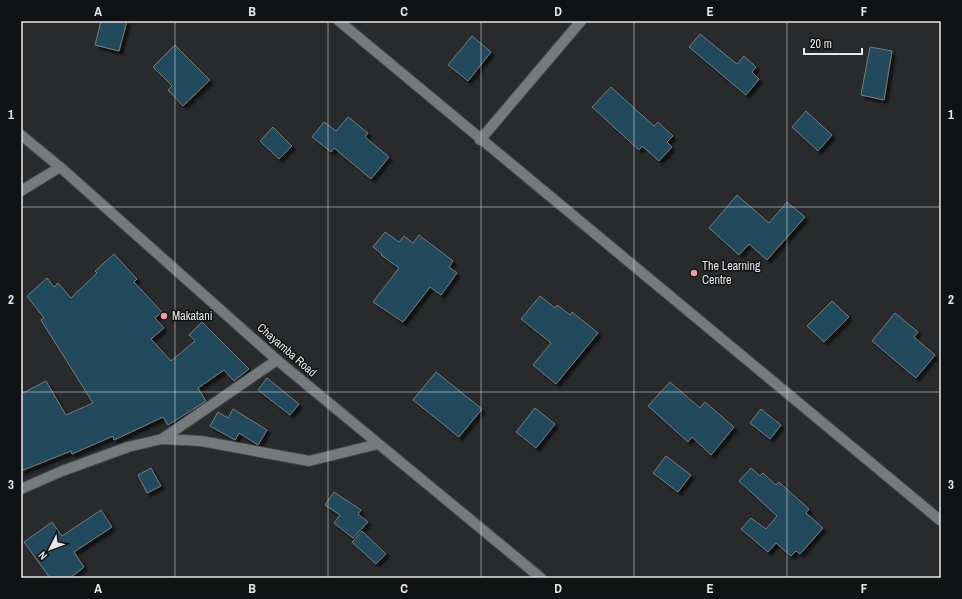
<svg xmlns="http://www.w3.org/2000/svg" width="962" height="599" font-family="'Archivo Narrow',sans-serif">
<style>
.building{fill:#23495c;stroke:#787b7d;filter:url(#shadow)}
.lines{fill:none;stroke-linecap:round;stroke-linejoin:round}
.street-casing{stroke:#444647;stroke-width:12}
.secondary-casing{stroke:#444647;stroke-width:12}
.street{stroke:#777a7c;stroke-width:10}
.secondary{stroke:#777a7c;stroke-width:10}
.grid{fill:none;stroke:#e7e8e9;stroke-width:1;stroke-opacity:0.55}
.poi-dot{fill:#f39aa9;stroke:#111213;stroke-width:1.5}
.labels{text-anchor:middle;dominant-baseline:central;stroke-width:3;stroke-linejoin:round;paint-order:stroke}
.poi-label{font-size:12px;fill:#e7e8e9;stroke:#111213;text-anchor:start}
.street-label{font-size:12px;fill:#e7e8e9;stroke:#111213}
.neatline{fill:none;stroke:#e7e8e9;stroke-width:1.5}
.grid-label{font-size:13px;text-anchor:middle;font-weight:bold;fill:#e7e8e9}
</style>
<defs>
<filter id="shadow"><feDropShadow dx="3.5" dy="3.5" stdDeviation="1" flood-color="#0009"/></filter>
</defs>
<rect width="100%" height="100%" fill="#282a2b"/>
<g class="building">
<polygon points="101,21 127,21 119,51 95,45"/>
<polygon points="700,34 737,64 744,56 756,67 752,72 759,79 746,95 689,47"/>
<polygon points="472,36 491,52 468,81 448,65"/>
<polygon points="175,45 210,80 183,106 168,90 172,86 153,67"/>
<polygon points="870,47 892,51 884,100 861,95"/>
<polygon points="611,87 654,126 658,122 673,136 667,142 672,147 659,161 642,146 639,150 592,107"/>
<polygon points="806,111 832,135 818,151 792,127"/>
<polygon points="348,117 368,133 365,137 389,157 371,179 334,148 331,152 312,137 324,122 336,131"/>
<polygon points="273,127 292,146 279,159 260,141"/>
<polygon points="737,195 769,223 787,202 805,217 767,260 749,244 739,255 709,228"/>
<polygon points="385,232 399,242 404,236 413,243 419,235 453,261 449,267 457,273 441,295 430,287 403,322 373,302 399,268 381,255 382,254 373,247"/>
<polygon points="114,254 137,279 134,282 162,312 155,318 164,328 151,339 171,361 195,341 189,335 202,322 249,369 234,381 224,370 198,388 206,401 168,425 163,417 114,440 113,436 72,454 71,451 21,471 21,394 46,381 66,415 93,403 41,320 44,318 27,296 47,278 54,287 58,283 71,298 97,273 95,271"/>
<polygon points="540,296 555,308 557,305 570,315 572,312 598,333 556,384 533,365 551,343 521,319"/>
<polygon points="832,301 849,317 824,342 807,326"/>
<polygon points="895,313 918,332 914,337 935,355 916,378 872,341"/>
<polygon points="436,372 482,409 459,437 413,400"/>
<polygon points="267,378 299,404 290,415 258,390"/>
<polygon points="670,382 700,408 705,402 734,427 711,455 692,437 688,442 648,406"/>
<polygon points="535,408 555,424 536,448 516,432"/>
<polygon points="233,409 267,430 258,445 239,433 235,440 210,426 218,412 228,418"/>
<polygon points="761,409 781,425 770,439 750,423"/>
<polygon points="666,456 691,475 678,492 653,473"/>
<polygon points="151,468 161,486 147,493 138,475"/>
<polygon points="751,468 760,476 763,473 776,485 779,482 809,509 806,513 823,528 800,554 796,551 791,556 776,543 768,552 741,529 751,518 766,529 777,516 739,481"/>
<polygon points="334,492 361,510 358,514 368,522 353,538 334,523 340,515 325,505"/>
<polygon points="101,510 112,527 74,552 84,567 70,578 50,578 24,542 52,522 62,536"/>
<polygon points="362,531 386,554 376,564 352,542"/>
</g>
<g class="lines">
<g class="street-casing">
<g id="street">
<polyline points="339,21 941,521"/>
<polyline points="480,140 581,21"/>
<polyline points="21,191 60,167"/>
<polyline points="162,439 277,360"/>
<polyline points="21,489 62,471 128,447 162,439 201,441 309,461 378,444"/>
</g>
</g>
<g class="secondary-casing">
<polyline id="secondary" points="21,135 60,167 277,360 541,578"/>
</g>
<use href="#street" class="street"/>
<use href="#secondary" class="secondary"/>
</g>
<path class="grid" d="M175 21V578M328 21V578M481 21V578M634 21V578M787 21V578M21 207H941M21 392H941"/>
<g class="poi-dot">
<circle cx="694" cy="273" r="4"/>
<circle cx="164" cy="316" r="4"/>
</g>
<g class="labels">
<g class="poi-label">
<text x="702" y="266">The Learning<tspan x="702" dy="14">Centre</tspan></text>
<text x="172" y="316">Makatani</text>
</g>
<g class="street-label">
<text transform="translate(287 350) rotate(41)">Chayamba Road</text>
</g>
</g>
<rect width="962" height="599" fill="none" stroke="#111213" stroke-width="44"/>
<g transform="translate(50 549) rotate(228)" stroke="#111213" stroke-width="3" paint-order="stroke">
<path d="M0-3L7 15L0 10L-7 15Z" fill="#e7e8e9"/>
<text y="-6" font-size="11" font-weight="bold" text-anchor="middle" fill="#e7e8e9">N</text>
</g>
<path d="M804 48v6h58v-6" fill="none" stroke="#e7e8e9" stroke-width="2"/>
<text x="810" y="48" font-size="12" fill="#e7e8e9" stroke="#111213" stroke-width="3" paint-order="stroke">20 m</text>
<rect x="22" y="22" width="918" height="555" class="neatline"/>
<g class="grid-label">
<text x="98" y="16">A</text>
<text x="252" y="16">B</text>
<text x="404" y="16">C</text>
<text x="558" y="16">D</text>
<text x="710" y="16">E</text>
<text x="864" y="16">F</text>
<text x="11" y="119">1</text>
<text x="951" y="119">1</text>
<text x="11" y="304">2</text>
<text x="951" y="304">2</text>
<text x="11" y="489">3</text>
<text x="951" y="489">3</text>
<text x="98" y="593">A</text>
<text x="252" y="593">B</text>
<text x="404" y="593">C</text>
<text x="558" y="593">D</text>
<text x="710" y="593">E</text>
<text x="864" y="593">F</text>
</g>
</svg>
